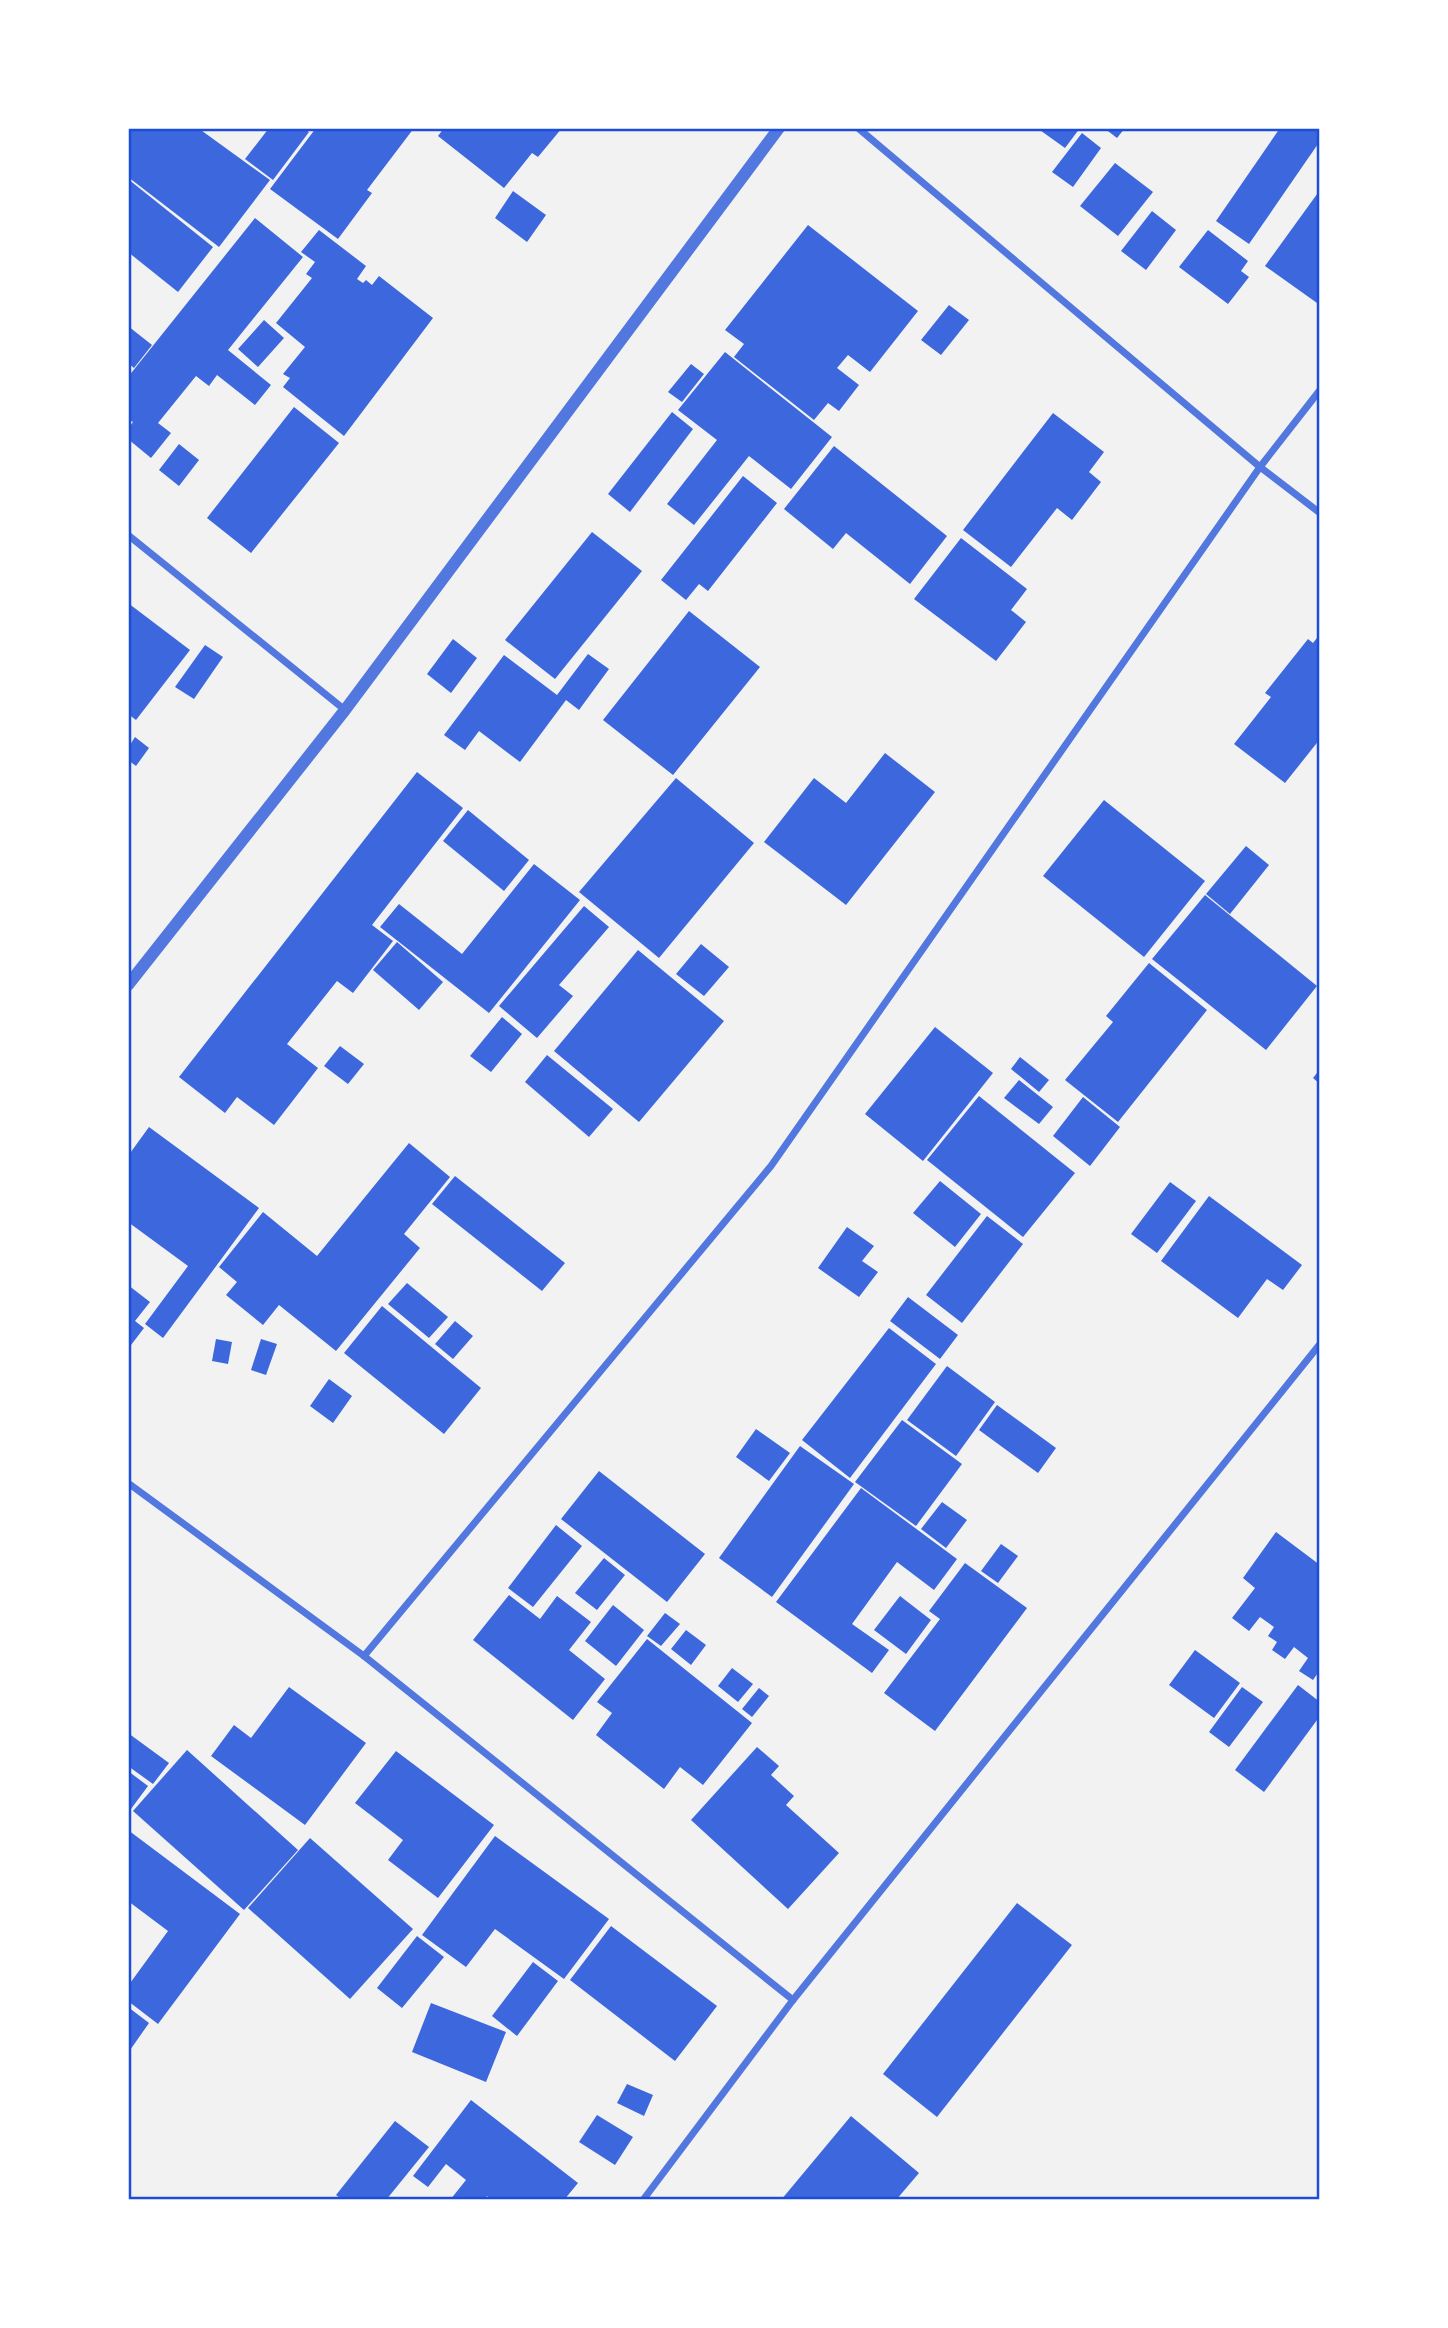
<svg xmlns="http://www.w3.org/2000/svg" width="1448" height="2328" font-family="Poppins,sans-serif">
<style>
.building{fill:#3d67dc}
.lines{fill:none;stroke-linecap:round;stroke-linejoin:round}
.minor{stroke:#5277de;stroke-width:7}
.tertiary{stroke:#5277de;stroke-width:12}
.neatline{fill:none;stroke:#1d4ed8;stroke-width:2.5}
</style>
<rect width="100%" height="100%" fill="#f2f2f2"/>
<g class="building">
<polygon points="128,128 198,128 270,180 219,247 128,177"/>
<polygon points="269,128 303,128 309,132 273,180 245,159"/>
<polygon points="316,128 414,128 367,190 372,193 338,239 270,189"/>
<polygon points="444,128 562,128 538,157 532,153 504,188 438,136"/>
<polygon points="1037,128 1080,128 1065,148"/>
<polygon points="1104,128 1125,128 1117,138"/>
<polygon points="1280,128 1320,128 1320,141 1249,244 1216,221"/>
<polygon points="1082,133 1101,148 1073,187 1052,172"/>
<polygon points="1115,163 1153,192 1118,236 1080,206"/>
<polygon points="128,179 213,247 178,292 128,252"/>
<polygon points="1320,190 1320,299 1317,303 1265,266"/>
<polygon points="513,191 546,215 527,242 495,218"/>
<polygon points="1152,211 1176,230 1146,270 1121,251"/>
<polygon points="255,218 303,257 228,350 271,385 255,405 217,375 209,386 196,376 158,423 171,433 151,458 128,439 128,429 133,422 128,419 128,377"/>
<polygon points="808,225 918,311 870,372 848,355 837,368 859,385 839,411 828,403 814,420 734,357 744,344 725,330"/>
<polygon points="319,230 366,266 357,279 363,283 366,280 372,285 379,276 433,318 344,436 283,387 290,378 283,374 305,347 276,323 312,278 306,274 315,262 301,252"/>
<polygon points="1208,230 1248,261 1241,271 1249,277 1228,304 1179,267"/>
<polygon points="949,305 969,320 941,355 921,340"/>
<polygon points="264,320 284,338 258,367 238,349"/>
<polygon points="128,326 152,345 134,368 128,363"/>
<polygon points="725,352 832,437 791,489 749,456 694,525 667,504 717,440 678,410"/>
<polygon points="691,364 704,374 682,402 668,392"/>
<polygon points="294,407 339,443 251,553 207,518"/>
<polygon points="672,412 693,429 630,512 608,494"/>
<polygon points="1053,413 1104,452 1089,472 1101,482 1072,520 1057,508 1011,567 963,530"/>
<polygon points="179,444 199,460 179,486 159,470"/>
<polygon points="834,446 947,536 910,584 846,533 833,549 784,509"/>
<polygon points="743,476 777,503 708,591 699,584 686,600 661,580"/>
<polygon points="592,532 642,571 555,679 505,640"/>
<polygon points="961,538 1027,589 1011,610 1026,622 996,661 914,599"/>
<polygon points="128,603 190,650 136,720 128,714"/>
<polygon points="689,611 760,667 673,775 603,720"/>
<polygon points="1320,634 1320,739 1285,783 1234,744 1271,697 1265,693 1308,639 1313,643"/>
<polygon points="453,639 477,658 451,693 427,674"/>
<polygon points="205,645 223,657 194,699 175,687"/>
<polygon points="588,654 609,669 579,710 566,700 520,762 479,731 465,750 444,735 504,655 557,695"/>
<polygon points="135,737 149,748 136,766 128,760 128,748"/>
<polygon points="885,753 935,792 846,905 764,842 814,778 846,803"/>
<polygon points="417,772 463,808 372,925 393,941 353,993 337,981 287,1044 318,1068 274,1125 237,1097 225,1113 179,1077"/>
<polygon points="676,778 754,843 659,958 579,892"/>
<polygon points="1104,800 1205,881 1144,957 1043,876"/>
<polygon points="468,810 529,860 504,891 443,841"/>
<polygon points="1246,846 1269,865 1230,914 1206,894"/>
<polygon points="534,864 580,900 489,1013 380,927 399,904 462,954"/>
<polygon points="1205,895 1317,986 1266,1050 1152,959"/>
<polygon points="584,906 609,927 559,985 573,996 537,1038 499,1006"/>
<polygon points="397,942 443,982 419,1010 373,970"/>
<polygon points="701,944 729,967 704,996 676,974"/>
<polygon points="638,950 724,1021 639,1122 554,1051"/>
<polygon points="1149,963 1207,1010 1118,1122 1065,1080 1113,1022 1106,1016"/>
<polygon points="502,1017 522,1034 491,1072 470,1056"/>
<polygon points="935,1027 993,1073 923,1161 865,1114"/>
<polygon points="340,1046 364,1064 348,1084 324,1066"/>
<polygon points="547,1055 613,1109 589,1137 525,1082"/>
<polygon points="1020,1057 1049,1080 1039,1092 1011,1069"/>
<polygon points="1320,1069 1320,1084 1313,1078"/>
<polygon points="1019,1080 1053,1107 1039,1124 1004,1098"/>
<polygon points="979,1096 1075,1173 1023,1237 927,1160"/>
<polygon points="1083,1097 1120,1127 1090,1166 1053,1136"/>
<polygon points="149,1127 259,1208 163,1338 145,1324 188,1266 128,1222 128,1156"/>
<polygon points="409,1143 450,1177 404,1234 420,1248 336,1351 279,1305 263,1325 226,1295 237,1282 219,1267 263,1212 317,1256"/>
<polygon points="455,1176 565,1263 542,1291 432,1204"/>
<polygon points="940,1181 981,1214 955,1247 913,1213"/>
<polygon points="1170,1182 1196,1201 1157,1253 1131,1234"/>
<polygon points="1209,1196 1302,1265 1283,1290 1267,1279 1238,1318 1161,1261"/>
<polygon points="987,1216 1023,1244 962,1323 926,1295"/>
<polygon points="847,1227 874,1246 862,1261 878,1272 859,1297 818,1268"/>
<polygon points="407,1283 448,1317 429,1338 388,1304"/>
<polygon points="128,1285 150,1302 135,1321 144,1328 128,1349"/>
<polygon points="908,1297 958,1335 940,1359 890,1321"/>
<polygon points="382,1306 481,1388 444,1434 344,1353"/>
<polygon points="455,1321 473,1336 453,1359 435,1344"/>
<polygon points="889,1328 936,1364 850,1478 802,1440"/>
<polygon points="216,1339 232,1342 228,1364 212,1361"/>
<polygon points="261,1339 277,1344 266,1375 251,1370"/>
<polygon points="947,1366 995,1402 956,1456 907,1420"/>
<polygon points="329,1379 352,1396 333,1423 310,1406"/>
<polygon points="997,1405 1056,1448 1038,1473 979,1430"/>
<polygon points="902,1420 962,1464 916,1526 855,1482"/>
<polygon points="756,1429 790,1453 769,1481 736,1457"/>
<polygon points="800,1446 854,1484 772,1597 719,1558"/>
<polygon points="599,1471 705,1554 667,1602 561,1519"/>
<polygon points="861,1488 957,1559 934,1590 897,1562 852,1624 889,1650 872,1673 776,1602"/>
<polygon points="942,1502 967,1520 946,1548 921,1529"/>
<polygon points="556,1525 582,1546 533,1607 508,1588"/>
<polygon points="1276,1532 1320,1565 1320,1670 1313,1680 1299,1671 1308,1658 1294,1647 1285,1659 1272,1650 1277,1642 1268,1636 1274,1627 1260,1617 1249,1631 1232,1618 1255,1588 1243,1578"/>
<polygon points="1001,1544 1018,1556 998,1583 981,1571"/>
<polygon points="604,1558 625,1575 597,1610 575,1593"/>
<polygon points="965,1563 1027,1608 935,1731 884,1693 940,1619 929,1611"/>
<polygon points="509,1595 540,1619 557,1596 591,1622 569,1650 605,1679 573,1720 473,1640"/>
<polygon points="900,1596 931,1620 906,1654 874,1630"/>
<polygon points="613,1605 644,1630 616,1666 585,1641"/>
<polygon points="665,1613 680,1624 661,1646 647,1636"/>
<polygon points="686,1630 706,1645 691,1665 671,1649"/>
<polygon points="647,1639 752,1723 703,1785 680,1767 664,1789 596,1735 612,1713 597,1702"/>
<polygon points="1195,1650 1240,1683 1214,1718 1169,1685"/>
<polygon points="732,1668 753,1684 738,1702 718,1686"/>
<polygon points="1298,1685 1320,1702 1320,1716 1264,1792 1235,1770"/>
<polygon points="289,1687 366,1743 305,1825 211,1756 234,1725 251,1738"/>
<polygon points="1242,1687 1263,1702 1229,1747 1209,1732"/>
<polygon points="759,1688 769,1696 752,1717 742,1709"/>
<polygon points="128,1733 169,1763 153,1784 128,1766"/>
<polygon points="757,1747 779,1766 771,1775 794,1796 786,1805 839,1853 788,1909 691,1820"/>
<polygon points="187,1750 298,1850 244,1910 133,1811"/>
<polygon points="396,1751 494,1825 438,1898 388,1860 403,1840 355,1803"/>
<polygon points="128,1771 148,1786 128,1813"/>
<polygon points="128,1830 240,1914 158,2024 128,2001 128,1986 168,1931 128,1901"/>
<polygon points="495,1836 609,1919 564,1979 495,1929 466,1967 422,1935"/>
<polygon points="310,1838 413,1929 350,1999 248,1908"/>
<polygon points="1017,1903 1072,1945 937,2117 883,2074"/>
<polygon points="611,1926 717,2006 675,2061 570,1980"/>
<polygon points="417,1936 444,1957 402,2008 377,1988"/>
<polygon points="533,1962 558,1981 517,2036 492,2016"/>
<polygon points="431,2003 506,2032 486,2082 412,2052"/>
<polygon points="128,2007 149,2023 128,2053"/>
<polygon points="627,2084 653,2095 644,2116 617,2103"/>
<polygon points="471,2100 578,2183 564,2200 492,2200 487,2196 484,2200 450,2200 466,2180 446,2164 428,2187 413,2176"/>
<polygon points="597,2115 633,2137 615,2165 579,2142"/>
<polygon points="851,2116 919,2173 896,2200 781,2200"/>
<polygon points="395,2121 429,2147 386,2200 343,2200 336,2195"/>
</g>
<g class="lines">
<g class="minor">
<polyline points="858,128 1260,467 1320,513"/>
<polyline points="128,535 345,710"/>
<polyline points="128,1483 364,1656 793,2000"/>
<polyline points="364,1656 771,1166 1260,467 1320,390"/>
<polyline points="643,2200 793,2000 1320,1344"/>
</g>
<polyline class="tertiary" points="128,985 345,710 779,128"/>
</g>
<rect width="1448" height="2328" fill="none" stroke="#ffffff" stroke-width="259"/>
<rect x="130" y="130" width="1188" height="2068" class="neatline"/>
</svg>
